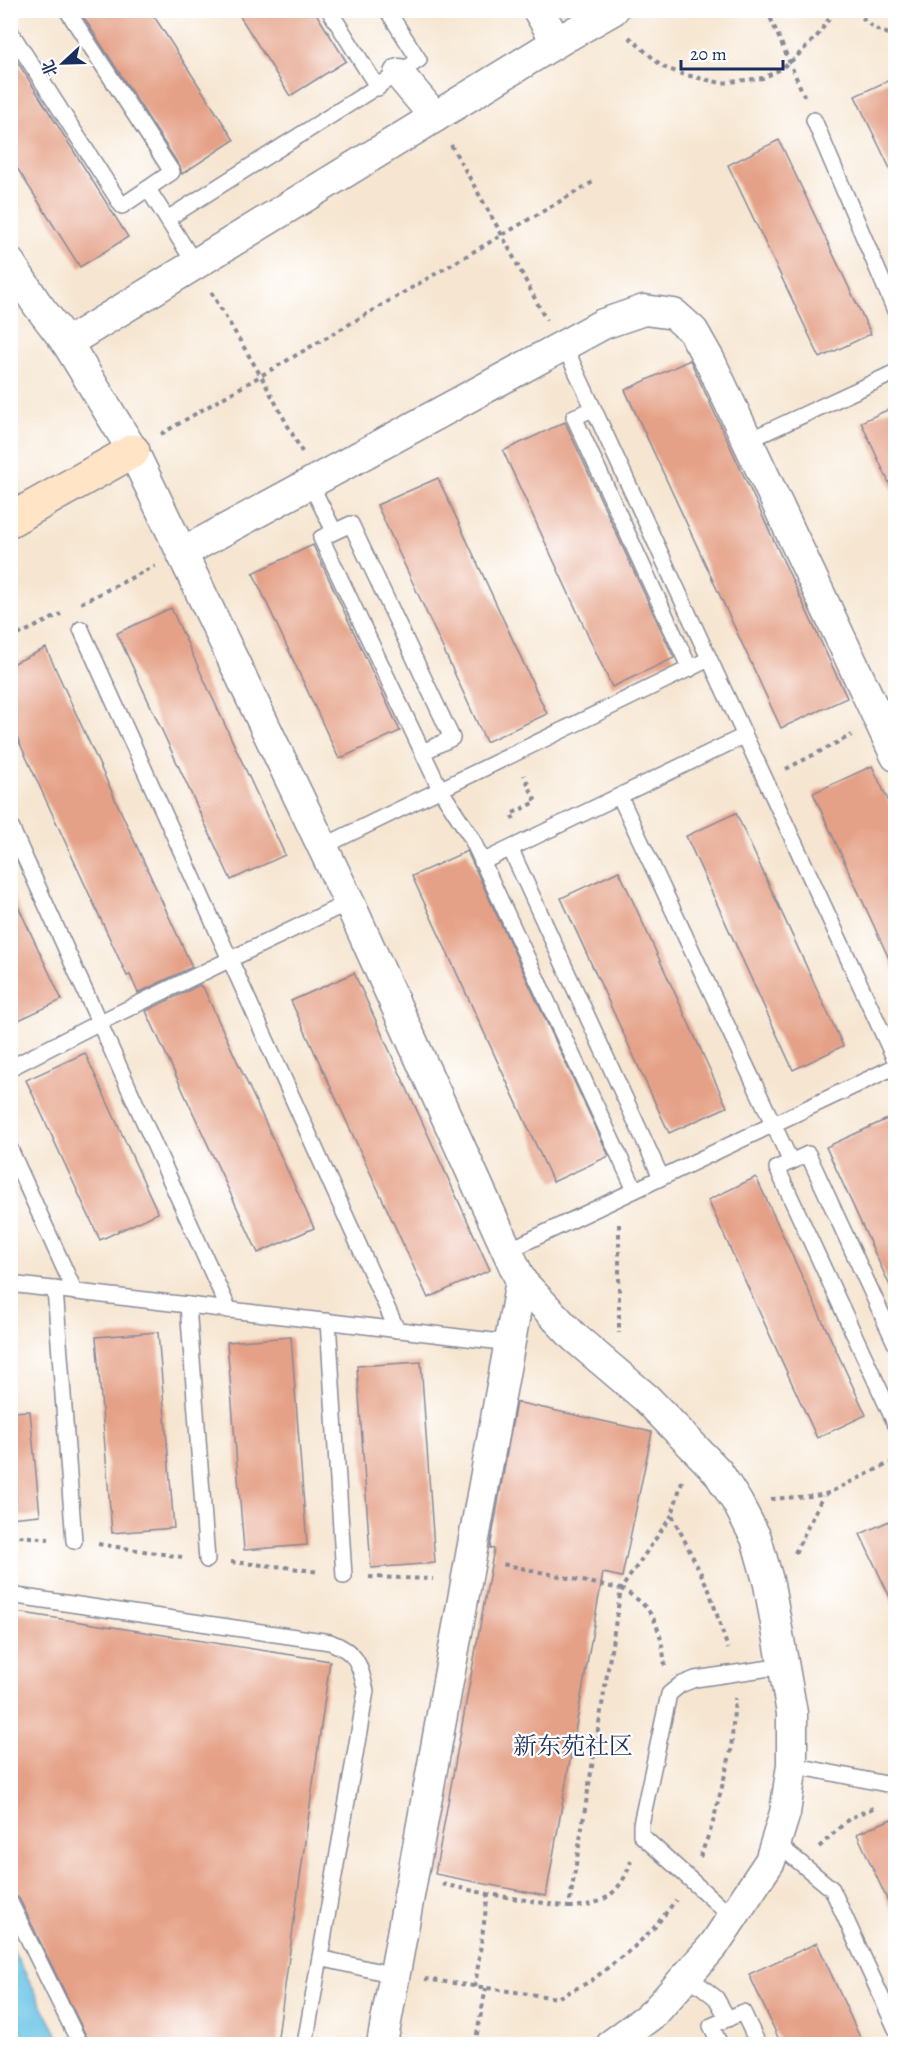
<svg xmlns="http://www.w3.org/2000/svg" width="906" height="2055" font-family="Alegreya,'Noto Serif SC',serif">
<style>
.water{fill:#69c4e6;stroke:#427aa2;stroke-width:1.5}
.building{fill:#e5a187}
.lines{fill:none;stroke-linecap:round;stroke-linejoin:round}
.service-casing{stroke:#888a98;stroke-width:18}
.minor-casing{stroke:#888a98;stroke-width:33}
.secondary-casing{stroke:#888a98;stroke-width:36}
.path{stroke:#888a98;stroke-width:4;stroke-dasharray:4.5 4.5;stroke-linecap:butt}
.service{stroke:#fff;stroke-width:15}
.minor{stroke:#fff;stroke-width:30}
.secondary{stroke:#ffe4c6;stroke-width:33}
.labels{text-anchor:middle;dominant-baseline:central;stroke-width:4.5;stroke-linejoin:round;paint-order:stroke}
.neighbourhood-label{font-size:24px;fill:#1b2f5e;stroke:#fff}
</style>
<rect width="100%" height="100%" fill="#fff"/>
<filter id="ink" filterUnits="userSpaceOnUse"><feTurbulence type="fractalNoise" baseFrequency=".0167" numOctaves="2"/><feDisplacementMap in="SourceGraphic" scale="12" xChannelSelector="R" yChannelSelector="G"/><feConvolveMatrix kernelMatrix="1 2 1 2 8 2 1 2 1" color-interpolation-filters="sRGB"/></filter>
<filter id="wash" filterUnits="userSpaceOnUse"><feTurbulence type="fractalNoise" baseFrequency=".008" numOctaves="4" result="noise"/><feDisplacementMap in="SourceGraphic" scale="24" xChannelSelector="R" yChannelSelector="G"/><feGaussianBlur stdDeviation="1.35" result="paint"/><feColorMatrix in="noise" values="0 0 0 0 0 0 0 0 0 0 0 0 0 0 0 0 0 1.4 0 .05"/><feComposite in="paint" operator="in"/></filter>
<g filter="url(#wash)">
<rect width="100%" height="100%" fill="#f6e6d1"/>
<polygon class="water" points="10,1946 11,1946 62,2044 11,2044"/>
<g id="blocks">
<g class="building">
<polygon points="79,10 150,10 234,140 182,174 180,167"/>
<polygon points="236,10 314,10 346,61 290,96"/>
<polygon points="10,50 128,237 80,267 10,157"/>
<polygon points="896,77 896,181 855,96"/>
<polygon points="779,140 871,334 820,358 728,165"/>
<polygon points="690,360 847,698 781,728 625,390"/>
<polygon points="896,406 896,498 861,422"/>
<polygon points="565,422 674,658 612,687 503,451"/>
<polygon points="438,478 547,714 486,742 377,505"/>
<polygon points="313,545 400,731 339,759 253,573"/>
<polygon points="171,608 285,855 231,880 117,633"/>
<polygon points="46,648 192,967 138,993 130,975 127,976 10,722 10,665"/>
<polygon points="872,766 896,817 896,974 813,793"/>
<polygon points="736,813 843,1046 793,1070 686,836"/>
<polygon points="467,851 609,1156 553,1182 412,876"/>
<polygon points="619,871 727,1107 669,1133 561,898"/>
<polygon points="10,889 62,1000 10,1024"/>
<polygon points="354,973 490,1270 428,1298 291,1001"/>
<polygon points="200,985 202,988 203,987 314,1228 258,1253 146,1011"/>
<polygon points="85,1053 158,1213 100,1240 26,1080"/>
<polygon points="896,1115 896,1299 826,1147"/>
<polygon points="756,1177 866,1415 817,1438 708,1200"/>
<polygon points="158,1332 174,1528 112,1533 96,1337"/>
<polygon points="291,1337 307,1545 244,1550 227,1342"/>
<polygon points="421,1362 435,1563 371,1568 357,1366"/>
<polygon points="516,1402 652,1432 622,1577 603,1573 546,1896 435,1874 494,1549 490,1548"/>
<polygon points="30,1411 40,1515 10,1518 10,1412"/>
<polygon points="896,1518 896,1610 860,1534"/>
<polygon points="10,1611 330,1661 277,2044 90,2044 19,1898 10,1892"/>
<polygon points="896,1817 896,1919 857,1834"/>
<polygon points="817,1943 863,2044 781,2044 749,1974"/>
</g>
</g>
</g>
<g filter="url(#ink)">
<use href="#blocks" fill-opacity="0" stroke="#888a98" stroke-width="1.5"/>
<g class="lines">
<g class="service-casing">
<g id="service">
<polyline points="329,10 378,88"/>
<polyline points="10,31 122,206 172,172 67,10"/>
<polyline points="814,120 896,313"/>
<polyline points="148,189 167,219"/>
<polyline points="195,264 167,219 419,60 387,10"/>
<polyline points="564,345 896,1062"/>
<polyline points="593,409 574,417 690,669"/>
<polyline points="747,441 896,372"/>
<polyline points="310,483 334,531"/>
<polyline points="81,629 397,1330"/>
<polyline points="423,752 452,738 351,524 321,538 440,789 471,837 635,1190"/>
<polyline points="620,797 791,1162"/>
<polyline points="10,825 229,1310"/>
<polyline points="322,847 709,659"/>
<polyline points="511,850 661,1177"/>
<polyline points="482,862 744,736"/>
<polyline points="10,1068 92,1026 349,902"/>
<polyline points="10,1149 75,1292"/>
<polyline points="507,1251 896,1066"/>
<polyline points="10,1284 510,1343"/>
<polyline points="55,1289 74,1541"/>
<polyline points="188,1305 207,1560"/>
<polyline points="328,1321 344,1576"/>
<polyline points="896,1345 808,1154 777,1168 896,1425"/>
<path d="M10 1595 330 1642C358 1653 359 1663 366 1691L305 2044"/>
<polyline points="792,1765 896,1786"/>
<polyline points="776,1843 832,1889 896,2029"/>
<polyline points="10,1902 80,2044"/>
<polyline points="733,1918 641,1835 641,1824 669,1694 680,1685 695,1679 784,1666"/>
<polyline points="320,1958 394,1975"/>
<polyline points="687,1975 716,1998 728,2019"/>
<polyline points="720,2044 711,2026 743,2012 758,2044"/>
</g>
</g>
<g class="minor-casing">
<g id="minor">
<polyline points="557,42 613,10"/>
<polyline points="399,74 435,117"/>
<polyline points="10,263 37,304 67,343"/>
<polyline points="182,553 603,324 644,310 674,314 693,331 710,361 896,756"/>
<polyline points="521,1281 349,902 133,451 67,343 557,42 538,10"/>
<polyline points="382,2044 521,1281 574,1337 646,1398 718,1472 737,1502 756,1538 769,1584 792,1713 792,1765 785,1813 770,1861 714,1945 654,2013 612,2044"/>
</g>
</g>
<g class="secondary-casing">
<polyline id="secondary" points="10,520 133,451"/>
</g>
<g class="path">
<polyline points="767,10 805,98"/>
<path d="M857 10C867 25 878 33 896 35"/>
<polyline points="629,37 663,67 682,74 721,83 763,78 779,70 795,58 818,35 835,10"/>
<polyline points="451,145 502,235 546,320"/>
<polyline points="211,292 261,376 302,452"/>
<polyline points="161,434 593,182"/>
<polyline points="81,603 155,566"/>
<polyline points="10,639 61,614"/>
<polyline points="786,769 852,735"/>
<polyline points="514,820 511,814 536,802 524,775"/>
<polyline points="619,1224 619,1333"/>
<polyline points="682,1481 672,1515 709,1590 728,1649"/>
<polyline points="771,1499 824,1495 896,1460"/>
<polyline points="10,1535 49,1539"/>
<polyline points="98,1544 182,1557"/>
<polyline points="795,1553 823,1496"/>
<polyline points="231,1562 285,1567 319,1572"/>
<polyline points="369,1577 433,1579"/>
<path d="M665 1666C661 1630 655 1606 621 1589L672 1515"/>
<polyline points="819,1847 850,1818 873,1808"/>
<polyline points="700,1857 712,1826 731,1751 735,1698"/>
<polyline points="442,1884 488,1894 569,1907 621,1589 502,1564"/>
<path d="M569 1907C603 1906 621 1893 631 1861"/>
<polyline points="425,1979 557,1998 591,1981 634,1947 654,1928 676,1900"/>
<polyline points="475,1987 488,1894"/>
<polyline points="475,2044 486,1988"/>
</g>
<use href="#service" class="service"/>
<use href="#minor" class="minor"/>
<use href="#secondary" class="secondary"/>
</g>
</g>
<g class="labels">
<g class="neighbourhood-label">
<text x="573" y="1746">新东苑社区</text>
</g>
</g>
<rect width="906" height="2055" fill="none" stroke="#fff" stroke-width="36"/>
<g transform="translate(63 63) rotate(248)" stroke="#ffffff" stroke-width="4.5" paint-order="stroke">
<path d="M0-4.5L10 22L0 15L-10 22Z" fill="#1b2f5e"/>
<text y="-9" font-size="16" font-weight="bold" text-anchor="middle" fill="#1b2f5e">北</text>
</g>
<path d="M681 60v9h102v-9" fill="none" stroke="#1b2f5e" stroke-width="3"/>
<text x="690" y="60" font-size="18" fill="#1b2f5e" stroke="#ffffff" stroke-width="4.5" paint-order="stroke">20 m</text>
</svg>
